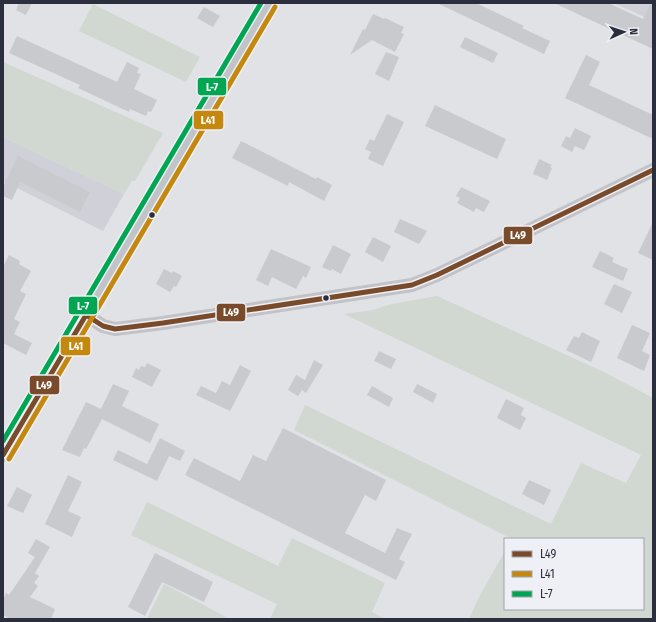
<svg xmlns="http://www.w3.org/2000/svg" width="656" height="622" font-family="'Fira Sans Condensed',sans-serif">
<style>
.built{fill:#d0d1d8}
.green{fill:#d0d8d1}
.building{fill:#c9cacd}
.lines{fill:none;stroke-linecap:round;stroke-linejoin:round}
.secondary{stroke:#c2c3c8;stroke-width:14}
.bus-1-casing{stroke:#eff0f5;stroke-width:8}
.bus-2-casing{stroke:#eff0f5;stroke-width:8}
.bus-3-casing{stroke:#eff0f5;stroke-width:8}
.bus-1{stroke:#7a4b2a;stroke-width:5}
.bus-2{stroke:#c4880f;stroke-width:5}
.bus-3{stroke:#00a651;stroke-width:5}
.bus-dot{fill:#2a2e3d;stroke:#eff0f5;stroke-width:1.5}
.line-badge{stroke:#eff0f5;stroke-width:1.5}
.badge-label{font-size:11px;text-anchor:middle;font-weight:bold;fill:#fff}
</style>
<rect width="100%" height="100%" fill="#e1e2e5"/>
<g class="built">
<polygon points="614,3 653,3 653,21"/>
<polygon points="3,137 124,194 103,231 3,181"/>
</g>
<g class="green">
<polygon points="93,4 200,57 186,82 79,31"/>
<polygon points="3,62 163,133 135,181 132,181 124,194 3,137"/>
<polygon points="437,296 606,373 653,398 653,619 469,619 479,597 505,551 505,609 643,609 643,539 512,539 294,430 305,405 551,524 581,463 626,483 641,455 344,314 373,310 392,304"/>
<polygon points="147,502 278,566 292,538 385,583 372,612 386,619 270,619 277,604 131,535"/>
<polygon points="164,584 230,619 147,619"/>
</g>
<g class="building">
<polygon points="19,3 32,3 26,15 16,10"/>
<polygon points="437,3 476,3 524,26 522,28 550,41 544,54"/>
<polygon points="554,3 608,3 643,19 651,3 653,3 653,49"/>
<polygon points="204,7 220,16 213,27 197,18"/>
<polygon points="373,14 384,19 385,18 404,27 401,33 404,34 395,52 372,40 350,55 363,29 365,30"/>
<polygon points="17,36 117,82 127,62 139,68 137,73 141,74 134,89 157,100 151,112 148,111 146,116 130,109 129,112 78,88 80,85 9,53"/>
<polygon points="465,37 498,53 493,63 460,47"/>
<polygon points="386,52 399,57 389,81 375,74"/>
<polygon points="586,55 600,62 589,85 653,115 653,139 565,98"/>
<polygon points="435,105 506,139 497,159 425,126"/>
<polygon points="387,114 404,122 383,166 368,159 371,152 365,149 370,139 374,141"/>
<polygon points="575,128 591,136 584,150 575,146 572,152 561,146 566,136 570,138"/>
<polygon points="241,141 316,179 317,177 332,185 324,201 289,182 288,186 232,158"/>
<polygon points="18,156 90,192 80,212 20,182 12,200 3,196 3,187"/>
<polygon points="539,159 552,165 550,167 552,168 547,180 533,174"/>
<polygon points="461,187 490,201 484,212 476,208 474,212 457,203 460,198 456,196"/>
<polygon points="400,219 427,231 419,244 394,232"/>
<polygon points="653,222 653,260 638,253"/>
<polygon points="373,237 391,246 383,262 365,252"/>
<polygon points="333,245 351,254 341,274 332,269 331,271 322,267"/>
<polygon points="271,249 311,267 306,278 303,276 296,289 272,277 268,286 256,280"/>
<polygon points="600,251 614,258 612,262 628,269 623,281 592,267"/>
<polygon points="9,255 20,261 19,264 31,271 20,291 26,294 14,319 20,322 14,334 32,343 26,355 3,343 3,267"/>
<polygon points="164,269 172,273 173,271 182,276 176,287 174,286 170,292 156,284"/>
<polygon points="614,284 632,292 622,313 604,304"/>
<polygon points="632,325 650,333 642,351 650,355 644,371 617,358"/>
<polygon points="582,332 600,341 591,362 566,350 574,336 579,338"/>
<polygon points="379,351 396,359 391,369 374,361"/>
<polygon points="314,360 323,365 306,393 302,390 298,396 288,390 296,375 305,380"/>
<polygon points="147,363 161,370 152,387 132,377 136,368 139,370 141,366 145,367"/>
<polygon points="240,365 251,371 230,411 196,395 201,386 216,393 222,381 230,385"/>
<polygon points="113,384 129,391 122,406 159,424 150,443 102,419 86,449 84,448 80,457 62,450 86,402 101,409"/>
<polygon points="417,384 437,394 433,403 413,392"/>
<polygon points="372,386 393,398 389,407 367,395"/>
<polygon points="506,399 524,408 521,415 526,418 520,430 497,418"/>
<polygon points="283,428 386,480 376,501 365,495 345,533 385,553 397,528 412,534 399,559 405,562 396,580 185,475 194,458 240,481 253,455 266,461"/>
<polygon points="160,438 185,451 180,461 169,456 157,481 113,460 118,450 147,464"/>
<polygon points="68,475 82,482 68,511 81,517 72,537 45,524"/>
<polygon points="529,480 551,490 544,505 522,494"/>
<polygon points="17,487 32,495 23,513 7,506"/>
<polygon points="36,539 50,547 35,573 39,576 34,583 38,586 30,597 55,609 51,619 11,619 3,615 3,600 6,593 9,595 35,557 28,553"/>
<polygon points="155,553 213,582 204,602 162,582 145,616 128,607"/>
</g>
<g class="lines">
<g class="secondary">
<polyline points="86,315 103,326 115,329 163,323 412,285 437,275 653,170"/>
<polyline points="3,455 269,3"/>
</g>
<g class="bus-1-casing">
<g id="bus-1">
<polyline points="86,315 103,326 115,329 163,323 412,285 437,275 653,170"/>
<polyline points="3,455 86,315"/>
</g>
</g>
<g class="bus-2-casing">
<polyline id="bus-2" points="9,459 275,7"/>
</g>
<g class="bus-3-casing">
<polyline id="bus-3" points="3,441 261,3"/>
</g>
<use href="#bus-1" class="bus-1"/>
<use href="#bus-2" class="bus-2"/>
<use href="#bus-3" class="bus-3"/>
</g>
<g class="bus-dot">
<circle cx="152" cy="215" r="3.5"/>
<circle cx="326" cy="298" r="3.5"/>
</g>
<g class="line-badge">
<rect x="197" y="77" width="30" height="19" rx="4" fill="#00a651"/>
<rect x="193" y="110" width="31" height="20" rx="4" fill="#c4880f"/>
<rect x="503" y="226" width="30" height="19" rx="4" fill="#7a4b2a"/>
<rect x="68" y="296" width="30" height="19" rx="4" fill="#00a651"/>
<rect x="216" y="303" width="30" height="19" rx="4" fill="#7a4b2a"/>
<rect x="60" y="336" width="31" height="20" rx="4" fill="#c4880f"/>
<rect x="29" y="375" width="31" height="20" rx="4" fill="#7a4b2a"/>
</g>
<g class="badge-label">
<text x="212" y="91">L-7</text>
<text x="208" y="124">L41</text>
<text x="518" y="239">L49</text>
<text x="83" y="310">L-7</text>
<text x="231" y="316">L49</text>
<text x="76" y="350">L41</text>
<text x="44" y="389">L49</text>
</g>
<rect width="656" height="622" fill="none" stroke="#2a2e3d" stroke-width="8"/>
<rect x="504" y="538" width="140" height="72" fill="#eff0f5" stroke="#a0a2ab"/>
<rect x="512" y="551" width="20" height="6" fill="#7a4b2a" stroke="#a0a2ab"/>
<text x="540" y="558" font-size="12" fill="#2a2e3d">L49</text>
<rect x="512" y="571" width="20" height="6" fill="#c4880f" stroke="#a0a2ab"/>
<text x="540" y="578" font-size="12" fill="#2a2e3d">L41</text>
<rect x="512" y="591" width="20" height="6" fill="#00a651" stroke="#a0a2ab"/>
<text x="540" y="598" font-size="12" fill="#2a2e3d">L-7</text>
<g transform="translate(624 32) rotate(87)" stroke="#eff0f5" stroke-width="3" paint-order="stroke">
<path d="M0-3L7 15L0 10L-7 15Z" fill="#2a2e3d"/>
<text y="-6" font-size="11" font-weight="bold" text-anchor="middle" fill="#2a2e3d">N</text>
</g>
</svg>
